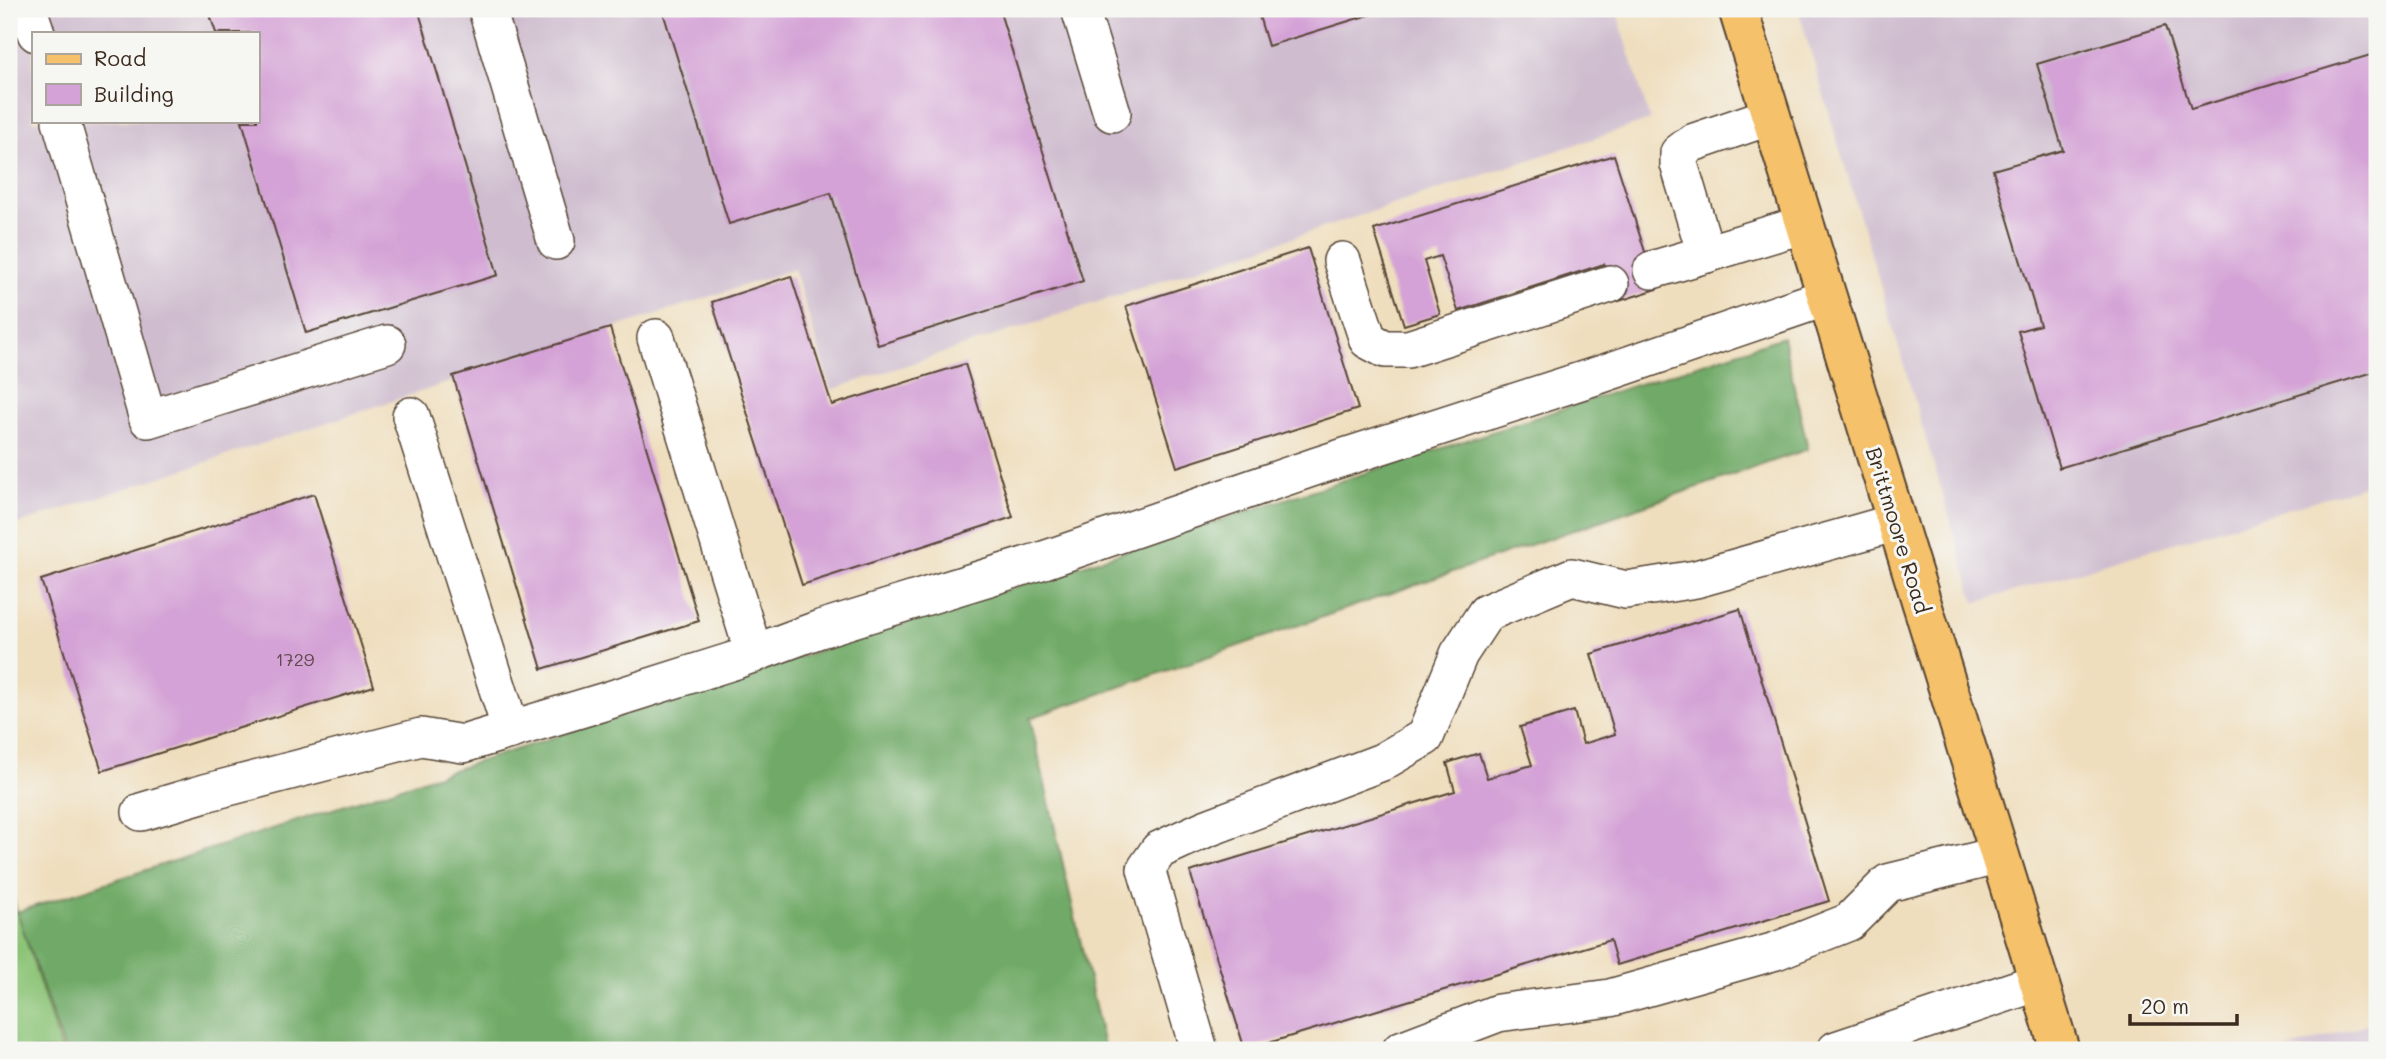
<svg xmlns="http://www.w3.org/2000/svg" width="2386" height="1059" font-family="Mali,sans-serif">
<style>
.industrial{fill:#cfbdcf;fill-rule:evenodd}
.green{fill:#8cc477;stroke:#64774a;stroke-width:2}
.forest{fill:#71aa68;stroke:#566a43;stroke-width:2}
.building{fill:#d4a2d6}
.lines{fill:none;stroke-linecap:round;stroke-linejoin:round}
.minor-casing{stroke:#564536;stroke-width:40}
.major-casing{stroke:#564536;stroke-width:42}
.minor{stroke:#fff;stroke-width:37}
.major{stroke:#f5c16b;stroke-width:38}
.labels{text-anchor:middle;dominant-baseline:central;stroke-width:6;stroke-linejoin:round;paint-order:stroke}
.number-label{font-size:18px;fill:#61484c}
.street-label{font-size:21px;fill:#3b2a1e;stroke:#f6f6f2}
</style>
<rect width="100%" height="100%" fill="#f6f6f2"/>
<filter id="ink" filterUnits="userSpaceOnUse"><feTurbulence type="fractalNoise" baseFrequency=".0143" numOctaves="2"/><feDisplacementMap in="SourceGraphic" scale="14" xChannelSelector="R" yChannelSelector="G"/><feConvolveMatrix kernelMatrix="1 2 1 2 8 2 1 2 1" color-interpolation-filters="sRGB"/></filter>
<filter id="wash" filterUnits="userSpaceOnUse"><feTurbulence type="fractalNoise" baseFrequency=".00686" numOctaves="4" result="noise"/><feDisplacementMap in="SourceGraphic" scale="28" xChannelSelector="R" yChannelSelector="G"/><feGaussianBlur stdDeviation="1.57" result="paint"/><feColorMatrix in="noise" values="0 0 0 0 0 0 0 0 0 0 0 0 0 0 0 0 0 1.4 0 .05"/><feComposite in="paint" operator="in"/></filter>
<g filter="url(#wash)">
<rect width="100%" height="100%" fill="#efdebd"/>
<g class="industrial">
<path d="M9 9H1616L1650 120 831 390 794 269 9 527ZM33 33H257V121H33Z"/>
<polygon points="1798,9 2377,9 2377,482 1975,603"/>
<polygon points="2377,1021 2377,1050 2285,1050"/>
</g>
<polygon class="green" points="9,885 61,1050 9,1050"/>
<polygon class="forest" points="1783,337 1808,449 1030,718 1105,1050 64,1050 17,912"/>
<g id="blocks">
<g class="building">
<polygon points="208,9 418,9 498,275 306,333 242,121 257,121 257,33 216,33"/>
<polygon points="662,9 999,9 1083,281 878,345 831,193 729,224"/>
<polygon points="1257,9 1388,9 1268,46"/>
<polygon points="2165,26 2191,109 2377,53 2377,371 2059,468 2018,331 2040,325 1993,170 2063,150 2037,64"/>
<polygon points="1614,155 1657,289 1616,302 1604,264 1458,311 1440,256 1424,261 1440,314 1404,325 1374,230"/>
<polygon points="1308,248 1358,409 1177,467 1126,306"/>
<polygon points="791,276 832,405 965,364 1013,517 802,585 712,302"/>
<polygon points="610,328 699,621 542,669 453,376"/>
<polygon points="314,494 374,686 102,771 41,580"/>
<polygon points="1740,609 1829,901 1617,965 1610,940 1245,1050 1190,872 1455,791 1447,763 1479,753 1487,778 1532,765 1520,727 1574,711 1583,744 1615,734 1591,654"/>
</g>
</g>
</g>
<g filter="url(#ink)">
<use href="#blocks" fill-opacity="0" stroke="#564536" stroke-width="2"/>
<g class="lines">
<g class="minor-casing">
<g id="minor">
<polyline points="28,9 36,33"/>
<polyline points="487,9 556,241"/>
<polyline points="1080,9 1112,113"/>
<polyline points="1771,116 1692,143 1679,153 1679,164 1706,254 1805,224"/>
<polyline points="61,121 148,419 387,344"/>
<polyline points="1342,261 1368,340 1385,349 1408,349 1610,284"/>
<polyline points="1652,270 1706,254"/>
<polyline points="656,338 754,654"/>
<polyline points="411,416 511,730"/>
<polyline points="141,812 205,793 421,737 463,744 603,702 736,660 820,629 1044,560 1317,466 1602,374 1827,297"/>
<polyline points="1199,1050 1146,869 1159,850 1205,829 1382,762 1425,737 1459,654 1486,613 1572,577 1626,590 1696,579 1897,522"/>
<polyline points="1401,1050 1498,1013 1610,998 1776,951 1849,922 1888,883 2000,855"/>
<polyline points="1836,1050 2039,982"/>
</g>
</g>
<g class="major-casing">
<polyline id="major" points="1738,9 2060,1050"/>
</g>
<use href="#minor" class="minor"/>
<use href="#major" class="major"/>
</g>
</g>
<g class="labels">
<g class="number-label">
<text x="295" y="659">1729</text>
</g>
<g class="street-label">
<text transform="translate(1899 530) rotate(73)">Brittmoore Road</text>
</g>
</g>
<rect width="2386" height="1059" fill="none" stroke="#f6f6f2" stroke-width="35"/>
<rect x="32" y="32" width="228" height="91" fill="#f6f6f2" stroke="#aba49d" stroke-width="2"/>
<rect x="46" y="54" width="35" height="10" fill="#f5c16b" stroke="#aba49d" stroke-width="2"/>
<text x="94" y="66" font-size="21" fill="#3b2a1e">Road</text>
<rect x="46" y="84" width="35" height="21" fill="#d4a2d6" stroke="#aba49d" stroke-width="2"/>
<text x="94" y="102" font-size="21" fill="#3b2a1e">Building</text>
<path d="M2130 1014v10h107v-10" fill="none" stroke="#3b2a1e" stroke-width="3.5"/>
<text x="2141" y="1014" font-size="21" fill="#3b2a1e" stroke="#f6f6f2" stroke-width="5" paint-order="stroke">20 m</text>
</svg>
